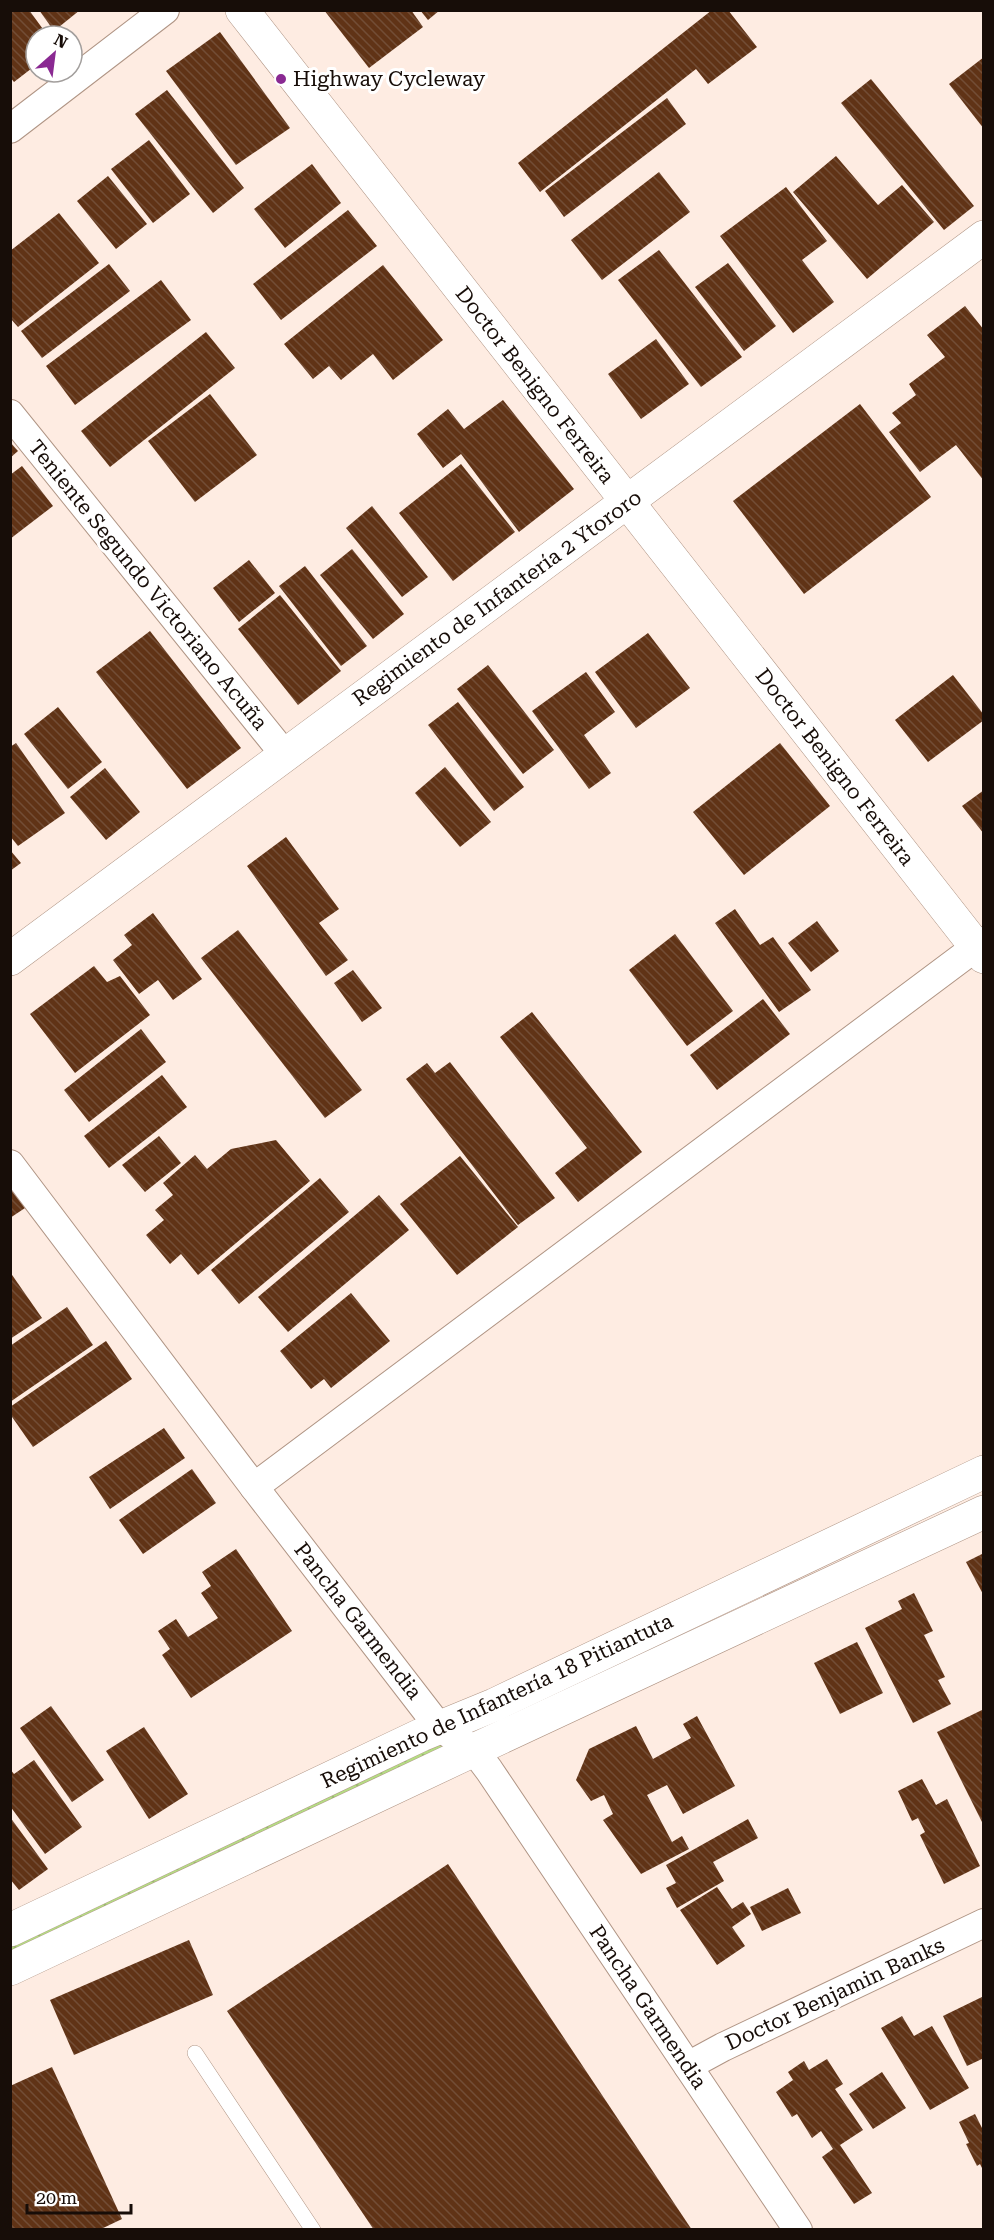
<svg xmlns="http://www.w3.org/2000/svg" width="994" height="2240" font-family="'Roboto Serif',serif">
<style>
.grass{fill:url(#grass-dots)}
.building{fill:url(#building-back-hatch)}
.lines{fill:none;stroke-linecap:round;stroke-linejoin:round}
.lane-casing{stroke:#b09585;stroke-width:16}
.street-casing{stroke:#b09585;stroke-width:30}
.secondary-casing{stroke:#b09585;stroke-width:34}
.lane{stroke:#fff;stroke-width:15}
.street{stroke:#fff;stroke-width:28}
.secondary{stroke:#fff;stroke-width:33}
.poi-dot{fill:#8a2992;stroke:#fff;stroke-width:2}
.labels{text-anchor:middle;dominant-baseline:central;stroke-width:6;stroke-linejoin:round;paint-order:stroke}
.poi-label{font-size:21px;fill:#170d08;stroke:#fff;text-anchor:start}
.street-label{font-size:21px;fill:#170d08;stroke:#fff}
</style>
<defs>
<pattern id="grass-dots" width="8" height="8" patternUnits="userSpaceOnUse" patternTransform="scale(1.5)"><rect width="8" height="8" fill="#b4dc83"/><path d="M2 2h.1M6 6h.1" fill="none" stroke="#9abc70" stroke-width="1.8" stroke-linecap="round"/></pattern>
<pattern id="building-back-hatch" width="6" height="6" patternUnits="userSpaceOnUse" patternTransform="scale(1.5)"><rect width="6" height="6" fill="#603316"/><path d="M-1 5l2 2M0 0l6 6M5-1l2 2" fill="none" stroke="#724d36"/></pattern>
</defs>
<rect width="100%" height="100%" fill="#feece2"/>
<polygon class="grass" points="460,1735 464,1739 11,1955 10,1945"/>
<g class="building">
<polygon points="10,10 29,10 48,36 36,36 36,65 14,82 10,77"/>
<polygon points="39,10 80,10 54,31"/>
<polygon points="324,10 411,10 423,27 369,68"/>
<polygon points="420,10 440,10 428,20"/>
<polygon points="712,10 728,10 757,47 708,84 696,69 540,192 518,163"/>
<polygon points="220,32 290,128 236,165 166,71"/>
<polygon points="984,57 984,129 949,84"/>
<polygon points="871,79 974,206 944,230 841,103"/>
<polygon points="167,90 244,188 213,213 135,114"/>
<polygon points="667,98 686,124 564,217 545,191"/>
<polygon points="149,140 190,194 153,223 111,169"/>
<polygon points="836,156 878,205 902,185 934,222 867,279 793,192"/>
<polygon points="312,164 341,203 285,248 254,209"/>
<polygon points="659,172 690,212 602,280 571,240"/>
<polygon points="108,176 147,224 116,249 77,201"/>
<polygon points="786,187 827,241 802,260 834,302 793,333 720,236"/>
<polygon points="348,210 377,246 281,320 253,284"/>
<polygon points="59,213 99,263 18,327 10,318 10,251"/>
<polygon points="659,250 742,357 701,387 618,280"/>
<polygon points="728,263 776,326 744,351 695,287"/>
<polygon points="109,264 130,291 42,358 21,331"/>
<polygon points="383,265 443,340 393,380 373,354 341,380 329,366 313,379 284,344"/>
<polygon points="161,280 191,320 75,405 46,366"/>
<polygon points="965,306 984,330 984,481 956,445 920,472 889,432 901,423 892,413 916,395 909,384 945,357 927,335"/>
<polygon points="206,332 235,368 110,467 81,431"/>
<polygon points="656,339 689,384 641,419 608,374"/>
<polygon points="210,394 257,455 195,502 148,441"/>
<polygon points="503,400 574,489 519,532 461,454 443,468 417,434 448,409 464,429"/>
<polygon points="860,404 931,497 804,594 733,501"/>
<polygon points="10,442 18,451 10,458"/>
<polygon points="461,464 515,532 453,581 399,513"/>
<polygon points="22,466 53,506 10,539 10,475"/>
<polygon points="372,506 428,577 402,597 346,528"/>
<polygon points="352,549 404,614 373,639 320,575"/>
<polygon points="249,560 275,593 239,622 213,588"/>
<polygon points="305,566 367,646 341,666 279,586"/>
<polygon points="280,595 341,671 298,705 238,629"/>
<polygon points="150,631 241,748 187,789 96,672"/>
<polygon points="648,633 690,688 636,728 595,672"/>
<polygon points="488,665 554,750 523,774 457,689"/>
<polygon points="586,672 615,712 584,735 611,773 589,789 532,711"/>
<polygon points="953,675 984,715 984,720 928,762 895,720"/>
<polygon points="458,702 524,787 494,811 428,725"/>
<polygon points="58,707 102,762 68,789 24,734"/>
<polygon points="16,743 65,813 18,846 10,836 10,747"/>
<polygon points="780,743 830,806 744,875 693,812"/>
<polygon points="445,767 491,822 460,847 415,793"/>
<polygon points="105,768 140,812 106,840 70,797"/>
<polygon points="984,790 984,834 962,806"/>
<polygon points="286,837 339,909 319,923 348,960 326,976 247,866"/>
<polygon points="10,850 21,863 10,871"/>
<polygon points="735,909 760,945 773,937 811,990 779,1012 715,923"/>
<polygon points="153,913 202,979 173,1000 158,980 139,994 113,960 132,945 124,935"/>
<polygon points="817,921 839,951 811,972 788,943"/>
<polygon points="238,930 362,1090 325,1118 201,958"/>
<polygon points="675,934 733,1011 687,1046 629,970"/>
<polygon points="94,966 107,982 120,976 150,1015 75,1073 30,1014"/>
<polygon points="353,970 382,1008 362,1022 334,983"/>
<polygon points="763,999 790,1034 717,1090 690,1055"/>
<polygon points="532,1012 642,1152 578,1202 555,1173 587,1148 500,1037"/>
<polygon points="141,1029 166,1062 89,1122 64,1090"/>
<polygon points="450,1062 555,1198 518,1225 406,1079 427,1063 435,1073"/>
<polygon points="162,1075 187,1107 109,1168 84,1136"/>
<polygon points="159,1136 181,1163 145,1192 122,1165"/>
<polygon points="276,1140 310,1181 198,1275 181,1254 170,1264 146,1235 164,1220 155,1210 173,1195 163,1183 195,1155 207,1169 231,1149"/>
<polygon points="460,1156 518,1227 457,1275 400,1204"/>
<polygon points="320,1178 349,1212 239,1304 211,1270"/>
<polygon points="10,1181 28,1206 10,1218"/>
<polygon points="379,1195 409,1230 288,1332 258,1297"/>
<polygon points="10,1272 42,1318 10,1339"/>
<polygon points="351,1293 390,1341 331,1388 324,1379 311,1389 280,1351"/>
<polygon points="67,1307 93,1345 10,1402 10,1346"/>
<polygon points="106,1341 132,1379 33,1447 10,1414 10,1407"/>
<polygon points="164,1428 185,1458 110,1509 89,1477"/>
<polygon points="192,1469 216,1503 143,1554 119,1520"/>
<polygon points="236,1549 292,1631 191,1698 162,1655 170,1649 158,1631 176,1619 188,1637 218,1618 201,1593 211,1586 202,1572"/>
<polygon points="984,1553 984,1596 966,1562"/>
<polygon points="914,1593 933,1631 924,1635 945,1677 938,1680 951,1704 913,1723 865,1628 902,1609 898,1601"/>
<polygon points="857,1642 883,1693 840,1714 814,1663"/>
<polygon points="51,1706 104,1780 72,1802 20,1728"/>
<polygon points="984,1709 984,1826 937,1732"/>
<polygon points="697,1716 735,1786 683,1814 667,1785 647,1795 672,1842 682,1836 689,1849 641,1874 603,1820 613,1814 604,1795 591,1801 576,1780 589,1749 636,1726 653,1759 691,1738 683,1724"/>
<polygon points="144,1727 188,1794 149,1819 106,1751"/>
<polygon points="34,1760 82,1827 45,1854 10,1806 10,1769 14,1774"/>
<polygon points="922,1779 936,1805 947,1799 980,1866 944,1884 920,1835 925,1832 918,1818 912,1821 898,1791"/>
<polygon points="10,1817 48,1869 19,1890 10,1879"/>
<polygon points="748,1819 758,1838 713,1862 724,1881 677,1908 666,1888 676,1883 666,1865"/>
<polygon points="448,1864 692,2230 374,2230 227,2011"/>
<polygon points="717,1887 732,1909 743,1902 751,1914 732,1927 745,1946 717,1965 680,1910"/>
<polygon points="788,1888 801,1913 762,1931 750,1907"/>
<polygon points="189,1940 213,1995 74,2055 50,2000"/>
<polygon points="984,1996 984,2058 967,2066 943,2016"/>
<polygon points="902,2016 914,2036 932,2026 969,2088 930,2110 881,2028"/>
<polygon points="827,2059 843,2084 835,2089 863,2130 840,2145 872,2193 854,2204 822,2157 833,2149 821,2131 812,2138 797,2114 792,2117 776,2092 793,2080 788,2072 804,2061 809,2070"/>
<polygon points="52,2067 122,2219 99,2230 10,2230 10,2086"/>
<polygon points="882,2072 906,2108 873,2129 849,2094"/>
<polygon points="975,2114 984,2132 984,2172 980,2164 977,2166 966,2144 969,2143 959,2122"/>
</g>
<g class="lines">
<g class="lane-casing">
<polyline id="lane" points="195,2053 313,2230"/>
</g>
<g class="street-casing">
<g id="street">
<polyline points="10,129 165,10"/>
<polyline points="10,414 285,755"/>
<polyline points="10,1164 254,1487 439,1727 474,1750 489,1770 798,2230"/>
<polyline points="254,1487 984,941"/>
<polyline points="688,2066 723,2047 984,1923"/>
</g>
</g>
<g class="secondary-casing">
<g id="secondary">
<polyline points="242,10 984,957"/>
<polyline points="10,959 984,237"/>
<polyline points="10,1930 421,1735 494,1705 984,1472"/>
<polyline points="10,1969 474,1750 984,1512"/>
</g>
</g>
<use href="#lane" class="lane"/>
<use href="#street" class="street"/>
<use href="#secondary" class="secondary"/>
</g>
<circle class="poi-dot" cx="281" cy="79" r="6"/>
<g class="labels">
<g class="poi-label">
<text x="293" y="79">Highway Cycleway</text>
</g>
<g class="street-label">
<text transform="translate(535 385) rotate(52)">Doctor Benigno Ferreira</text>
<text transform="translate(148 585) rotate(51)">Teniente Segundo Victoriano Acuña</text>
<text transform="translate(497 598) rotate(-36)">Regimiento de Infantería 2 Ytororo</text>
<text transform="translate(835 767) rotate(52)">Doctor Benigno Ferreira</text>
<text transform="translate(358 1621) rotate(52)">Pancha Garmendia</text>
<text transform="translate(497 1701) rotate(-25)">Regimiento de Infantería 18 Pitiantuta</text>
<text transform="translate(835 1994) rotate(-25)">Doctor Benjamin Banks</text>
<text transform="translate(648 2007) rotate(56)">Pancha Garmendia</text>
</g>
</g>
<rect width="994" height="2240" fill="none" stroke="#170d08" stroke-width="24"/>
<g transform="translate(54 54) rotate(28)"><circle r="28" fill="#ffffff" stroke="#a29e9c" stroke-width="1.5"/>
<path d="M0-4.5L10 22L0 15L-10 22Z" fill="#8a2992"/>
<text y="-9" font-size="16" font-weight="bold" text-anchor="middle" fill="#170d08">N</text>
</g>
<path d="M27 2204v9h104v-9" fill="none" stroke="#170d08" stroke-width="3"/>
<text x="36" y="2204" font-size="18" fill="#170d08" stroke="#ffffff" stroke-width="4.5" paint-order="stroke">20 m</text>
</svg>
